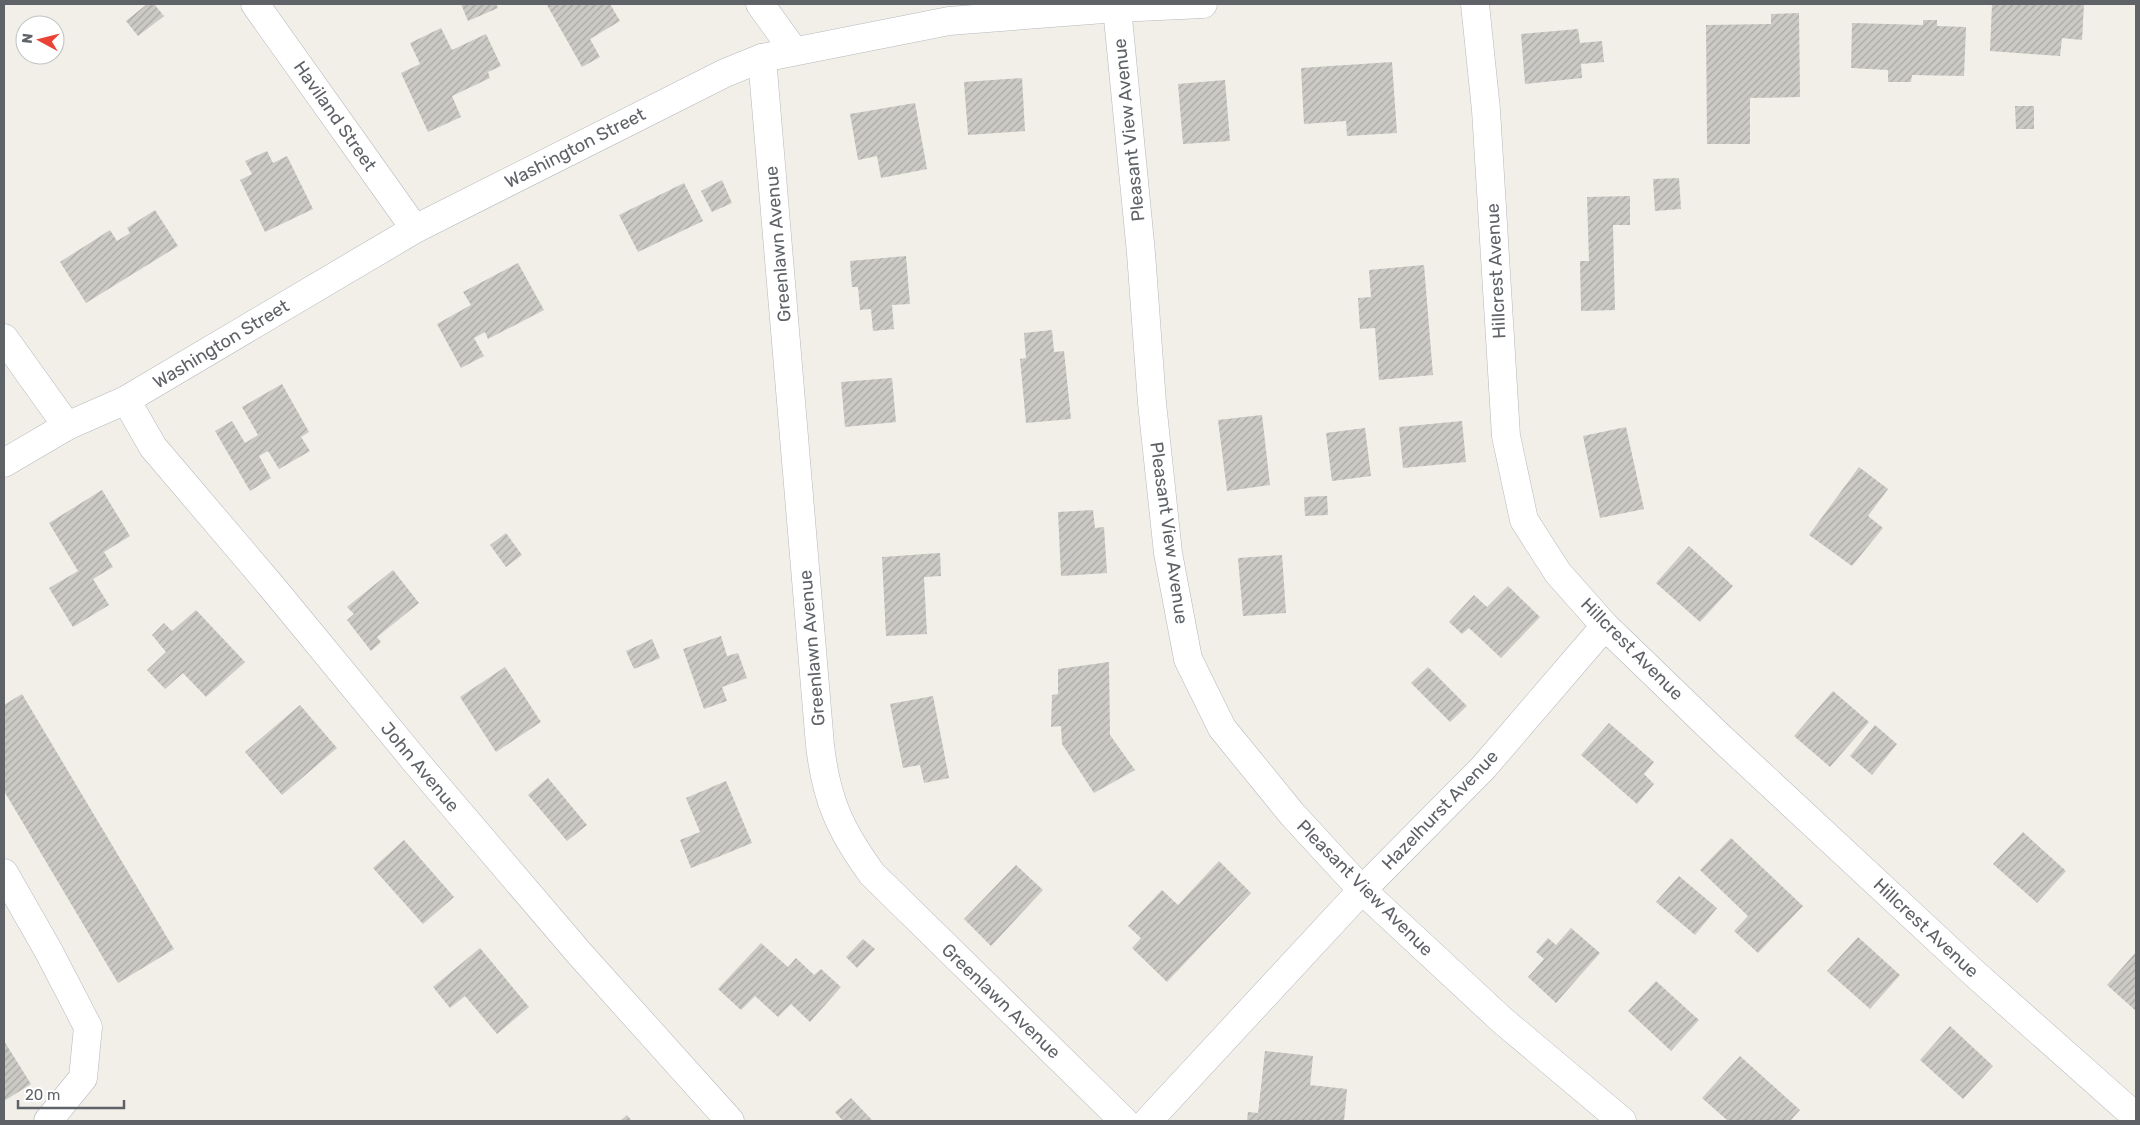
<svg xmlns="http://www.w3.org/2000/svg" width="2140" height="1125" font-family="Rubik,sans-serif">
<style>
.building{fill:url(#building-hatch)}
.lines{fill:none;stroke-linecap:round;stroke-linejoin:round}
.minor-casing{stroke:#b5b8bc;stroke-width:29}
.tertiary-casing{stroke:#b5b8bc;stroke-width:29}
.minor{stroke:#fff;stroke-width:28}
.tertiary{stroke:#fff;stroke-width:28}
.labels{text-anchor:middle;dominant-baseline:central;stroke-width:5;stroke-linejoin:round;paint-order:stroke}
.street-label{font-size:18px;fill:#5f6368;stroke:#fff}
</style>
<defs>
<pattern id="building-hatch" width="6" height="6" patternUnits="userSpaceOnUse" patternTransform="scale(1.25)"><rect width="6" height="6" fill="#cccac5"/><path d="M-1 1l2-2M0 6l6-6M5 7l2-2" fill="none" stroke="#a9a8a4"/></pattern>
</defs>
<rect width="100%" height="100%" fill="#f1efe8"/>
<g class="building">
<polygon points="147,4 154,4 164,16 138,36 126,21"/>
<polygon points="461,4 496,4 498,8 468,21"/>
<polygon points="550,4 610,4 620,21 590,39 600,57 582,67 547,5"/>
<polygon points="1992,4 2084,4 2082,40 2062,38 2060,56 1990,51"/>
<polygon points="1799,13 1800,97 1750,98 1750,144 1707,144 1706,25 1771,24 1771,14"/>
<polygon points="1923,20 1937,20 1937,26 1966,27 1964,76 1912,75 1911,82 1888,82 1888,70 1851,68 1852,23 1923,25"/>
<polygon points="441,28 452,50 486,34 501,66 488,72 490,78 452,96 461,117 428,132 401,73 420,64 410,43"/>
<polygon points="1578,29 1580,43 1602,41 1604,62 1581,64 1582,78 1525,84 1521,34"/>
<polygon points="1392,62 1397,133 1347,136 1346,121 1304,124 1301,68"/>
<polygon points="1022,78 1025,131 968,135 964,82"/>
<polygon points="1225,80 1230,141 1183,144 1178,84"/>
<polygon points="915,103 927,169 881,178 877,156 858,160 850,114"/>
<polygon points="2015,106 2034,106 2034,129 2016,129"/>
<polygon points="267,151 273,163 287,156 313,209 265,232 240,180 252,174 245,161"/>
<polygon points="1679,178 1681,209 1655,211 1653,179"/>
<polygon points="722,180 732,203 712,212 701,191"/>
<polygon points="684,183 703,221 638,252 619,215"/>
<polygon points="1630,196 1630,225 1613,225 1615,310 1581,311 1580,261 1589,261 1587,197"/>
<polygon points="155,210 178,246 86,303 60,262 110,230 117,241 130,233 127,228"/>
<polygon points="906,256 910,304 892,305 894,329 873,331 871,309 860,310 858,287 852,287 850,261"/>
<polygon points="518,263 544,310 488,339 485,332 474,338 484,356 461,368 437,324 471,305 463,292"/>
<polygon points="1424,265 1433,375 1379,380 1375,328 1360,329 1358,298 1371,297 1369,270"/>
<polygon points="1052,330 1054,352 1064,351 1071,419 1026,423 1020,359 1026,358 1024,333"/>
<polygon points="892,378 896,422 845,427 841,382"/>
<polygon points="282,384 309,432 301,437 310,451 279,469 268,451 259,456 271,478 250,491 215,431 232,421 245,443 258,435 242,407"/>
<polygon points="1262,415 1270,485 1227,491 1218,420"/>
<polygon points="1462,421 1466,462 1403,468 1399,427"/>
<polygon points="1626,427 1644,509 1600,518 1583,436"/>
<polygon points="1365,428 1371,476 1332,481 1326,433"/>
<polygon points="1859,467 1888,489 1868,516 1883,528 1852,566 1809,535"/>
<polygon points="102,490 130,536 104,552 113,567 93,579 109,605 73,627 49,588 78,571 49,523"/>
<polygon points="1327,496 1328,515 1305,516 1304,497"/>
<polygon points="1093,510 1095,528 1104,527 1107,573 1061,576 1058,512"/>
<polygon points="506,533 522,555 506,567 490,545"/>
<polygon points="1689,546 1733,586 1700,622 1656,583"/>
<polygon points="940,553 941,576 924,577 927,634 886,636 882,557"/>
<polygon points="1282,555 1286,613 1243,616 1238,558"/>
<polygon points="393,570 419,603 377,637 381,642 371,651 347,620 354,614 347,607"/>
<polygon points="1508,586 1540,617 1501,658 1469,628 1462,634 1449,622 1474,595 1487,607"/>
<polygon points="196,610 245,662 206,697 183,673 165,689 147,670 166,652 152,635 164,623 172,631"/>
<polygon points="721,636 727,656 738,653 747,678 722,687 727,701 704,709 683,649"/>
<polygon points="652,639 660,658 634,669 626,651"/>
<polygon points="1109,662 1110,735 1135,770 1094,793 1062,744 1061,726 1051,727 1052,695 1058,694 1058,669"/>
<polygon points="505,667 541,722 496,752 460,697"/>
<polygon points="1428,667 1467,706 1450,722 1411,683"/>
<polygon points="1833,691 1869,722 1830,767 1794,736"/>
<polygon points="22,694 174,949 118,983 4,791 4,705"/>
<polygon points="933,696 949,778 924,783 920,765 903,768 890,704"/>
<polygon points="300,705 337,748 282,795 245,752"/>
<polygon points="1609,723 1654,762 1644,774 1654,784 1637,804 1581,755"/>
<polygon points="1875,725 1897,744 1872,775 1850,756"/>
<polygon points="548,778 587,825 567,841 528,795"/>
<polygon points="726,781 752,843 691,868 680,840 700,832 686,798"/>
<polygon points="2023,832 2066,871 2037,903 1993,864"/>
<polygon points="1731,838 1803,906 1758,953 1734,931 1748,916 1700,870"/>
<polygon points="404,840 454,897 423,924 373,868"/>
<polygon points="1219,861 1251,893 1167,982 1132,948 1141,938 1128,926 1162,890 1178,905"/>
<polygon points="1016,865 1043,890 991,946 964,919"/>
<polygon points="1679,876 1717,908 1695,935 1656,902"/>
<polygon points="1571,928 1600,953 1556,1003 1528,977 1544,959 1536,952 1548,938 1556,945"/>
<polygon points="1858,937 1900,975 1870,1009 1827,971"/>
<polygon points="863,939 875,949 857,968 846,957"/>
<polygon points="761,943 788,967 796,958 814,975 821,969 841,987 810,1022 791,1004 778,1017 755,996 741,1010 718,989"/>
<polygon points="480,948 529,1007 497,1034 465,996 450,1008 433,987"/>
<polygon points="2136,952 2136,1011 2107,985"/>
<polygon points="1656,981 1699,1020 1671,1051 1628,1011"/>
<polygon points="1950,1026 1993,1066 1963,1099 1920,1060"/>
<polygon points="4,1041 31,1084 4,1101"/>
<polygon points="1265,1051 1313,1056 1310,1085 1347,1089 1344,1121 1247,1121 1248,1112 1258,1113"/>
<polygon points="1740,1056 1800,1110 1790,1121 1728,1121 1702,1098"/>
<polygon points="851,1098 873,1121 843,1121 835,1112"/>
<polygon points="627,1115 632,1121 620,1121"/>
</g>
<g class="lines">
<g class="minor-casing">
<g id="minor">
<polyline points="255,4 415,229"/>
<polyline points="760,4 794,51"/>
<polyline points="1475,4 1486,110 1506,436 1524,520 1558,573 1605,626 1719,736 1975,974 2136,1117"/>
<polyline points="1117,8 1141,253 1152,403 1168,553 1188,659 1222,728 1292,814 1362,890 1503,1021 1622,1121"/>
<path d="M762 58 820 745C826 799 840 830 872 874L1124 1121"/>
<polyline points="4,338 67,426"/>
<polyline points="126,400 153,447 272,587 416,762 579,953 730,1121"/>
<polyline points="4,873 48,950 88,1027 83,1078 48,1121"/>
<polyline points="1148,1121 1362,890 1483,768 1605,626"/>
</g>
</g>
<g class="tertiary-casing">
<polyline id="tertiary" points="4,463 67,426 126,400 415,229 725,73 762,58 949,21 1117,8 1203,4"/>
</g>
<use href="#minor" class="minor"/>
<use href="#tertiary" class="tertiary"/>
</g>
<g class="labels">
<g class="street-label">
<text transform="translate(335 116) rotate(55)">Haviland Street</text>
<text transform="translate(1129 130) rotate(-96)">Pleasant View Avenue</text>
<text transform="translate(575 148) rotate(-27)">Washington Street</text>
<text transform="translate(778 244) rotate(-95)">Greenlawn Avenue</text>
<text transform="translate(1496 271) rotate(-93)">Hillcrest Avenue</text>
<text transform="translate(221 344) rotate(-31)">Washington Street</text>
<text transform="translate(1169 533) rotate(82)">Pleasant View Avenue</text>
<text transform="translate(812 648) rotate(-95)">Greenlawn Avenue</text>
<text transform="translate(1632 649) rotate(45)">Hillcrest Avenue</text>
<text transform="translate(420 767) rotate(50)">John Avenue</text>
<text transform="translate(1440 810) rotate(-46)">Hazelhurst Avenue</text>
<text transform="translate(1365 888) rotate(45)">Pleasant View Avenue</text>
<text transform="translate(1926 928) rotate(43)">Hillcrest Avenue</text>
<text transform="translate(1001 1001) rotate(44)">Greenlawn Avenue</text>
</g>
</g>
<rect width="2140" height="1125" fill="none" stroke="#5f6368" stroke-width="10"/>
<g transform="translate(40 40) rotate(277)"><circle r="24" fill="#ffffff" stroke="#bfc1c3"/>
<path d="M0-4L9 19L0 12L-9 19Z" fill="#ea4335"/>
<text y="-8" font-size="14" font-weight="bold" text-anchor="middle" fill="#5f6368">N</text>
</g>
<path d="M18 1100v8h106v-8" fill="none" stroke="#5f6368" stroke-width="2.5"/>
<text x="25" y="1100" font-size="15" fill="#5f6368" stroke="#ffffff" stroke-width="4" paint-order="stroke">20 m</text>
</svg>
